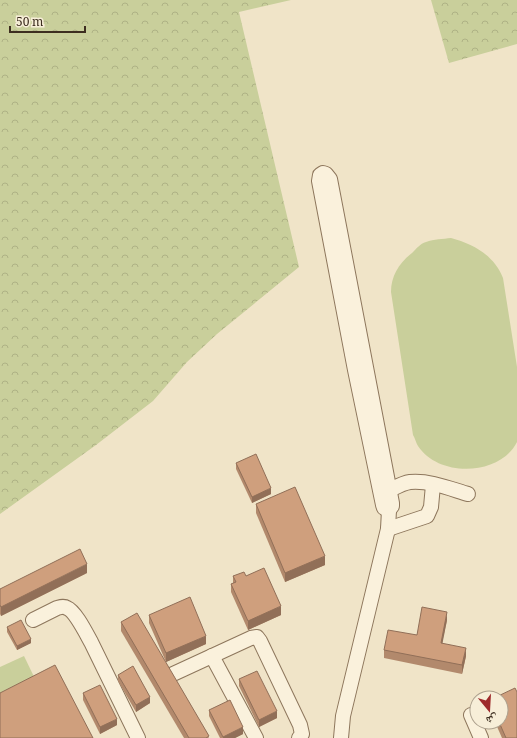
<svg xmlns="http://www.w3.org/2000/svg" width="517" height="738" viewBox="0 0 517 738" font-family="Georgia,'Noto Naskh Arabic',serif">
  <defs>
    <pattern id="forest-crowns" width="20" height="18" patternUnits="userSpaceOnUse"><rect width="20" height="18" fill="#c9cf9b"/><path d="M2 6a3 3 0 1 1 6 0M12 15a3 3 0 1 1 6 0" fill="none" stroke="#aeb285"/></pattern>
  </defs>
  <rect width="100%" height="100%" fill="#f0e4c8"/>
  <g fill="#c9cf9b">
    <path d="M451 238C473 244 494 255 503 278L517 367V442C500 476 439 478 418 446 416 443 415 438 413 435L391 292C391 276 399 263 412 253 417 248 420 244 426 242 434 239 443 239 451 238Z"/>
    <path d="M24 656 37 683 0 701V667Z"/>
  </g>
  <g fill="url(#forest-crowns)">
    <path d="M0 0H291L239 12 299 267 217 334 187 362 153 401 96 445 0 514Z"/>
    <path d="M431 0H517V44L449 63Z"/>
  </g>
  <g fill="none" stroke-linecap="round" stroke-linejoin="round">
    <g stroke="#8d765c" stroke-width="16">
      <g id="minor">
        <path d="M323 173 326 174 330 179 392 503V506L389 510 384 508 383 505 355 370 319 181 320 175Z"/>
        <path d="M390 490C396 487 403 483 410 482 429 480 451 489 468 494"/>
        <path d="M388 529 427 516 431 507 433 485"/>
        <path d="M33 620 57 608C61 607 64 606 67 608 75 611 86 633 91 642L138 738"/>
        <path d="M212 656 256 738"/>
        <path d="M173 674 251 638 257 637 260 641 300 725 302 734 299 738"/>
        <path d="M471 715 481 738"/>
        <path d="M341 738 343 716 388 529 389 510"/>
      </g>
    </g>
    <use href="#minor" stroke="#faf1dc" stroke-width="14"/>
  </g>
  <g fill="#b2896c">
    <path d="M236 463 271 494 252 503 236 469Z"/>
    <path d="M256 504 325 565 285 582 256 513Z"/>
    <path d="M87 573 1 616 0 614V589Z"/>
    <path d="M233 576H246L281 615 248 630 231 592V584L233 583Z"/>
    <path d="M149 615 206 644 166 662 149 623Z"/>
    <path d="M447 620 442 643 466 656 462 674 384 658V650L417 635Z"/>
    <path d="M121 622 209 738H184L121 631Z"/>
    <path d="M7 627 31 643 17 650 7 632Z"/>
    <path d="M118 675 150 703 136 712 118 681Z"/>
    <path d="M239 679 277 718 259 727 239 686Z"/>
    <path d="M83 693 117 725 100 734 83 700Z"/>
    <path d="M209 710 243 734 235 738H220L209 716Z"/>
    <path d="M495 722H501L517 738H502Z"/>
  </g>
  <g fill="#916f58">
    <path d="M271 488V494L252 503V497Z"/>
    <path d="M325 556V565L285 582V573Z"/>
    <path d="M87 564V573L1 616V607Z"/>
    <path d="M281 606V615L248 630V621Z"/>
    <path d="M447 612V620L441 651V643Z"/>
    <path d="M206 636V644L166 662V653Z"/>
    <path d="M31 639V643L17 650V646Z"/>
    <path d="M466 648V656L462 674V665Z"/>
    <path d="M150 697V703L136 712V705Z"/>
    <path d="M277 711V718L259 727V720Z"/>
    <path d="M117 719V725L100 734V727Z"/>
    <path d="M243 727V734L235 738H223V737Z"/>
  </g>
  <g fill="#cf9f7d" stroke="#916f58">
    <path d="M256 454 271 488 252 497 236 463Z"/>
    <path d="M295 487 325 556 285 573 256 504Z"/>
    <path d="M80 549 87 564 1 607 0 605V589Z"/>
    <path d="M264 568 281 606 248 621 231 584 236 582 233 576 244 572 246 576Z"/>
    <path d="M190 597 206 636 166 653 149 615Z"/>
    <path d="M422 607 447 612 441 643 466 648 462 665 384 650 388 630 417 635Z"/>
    <path d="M137 613 209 736 206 738H189L121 622Z"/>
    <path d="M21 620 31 639 17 646 7 627Z"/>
    <path d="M55 665 93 738H0V693Z"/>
    <path d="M133 666 150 697 136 705 118 675Z"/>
    <path d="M257 671 277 711 259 720 239 679Z"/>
    <path d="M100 685 117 719 100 727 83 693Z"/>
    <path d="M515 688 517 692V738H506L499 722H501V698H494Z"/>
    <path d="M230 700 243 727 223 737 209 710Z"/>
  </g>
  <g transform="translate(489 710) rotate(162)"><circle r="19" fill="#f7eed8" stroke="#ada18e"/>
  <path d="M0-3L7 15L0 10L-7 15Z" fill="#9e2a2b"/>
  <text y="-6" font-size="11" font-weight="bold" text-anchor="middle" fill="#3d2e20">ش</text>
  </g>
  <path d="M10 26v6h75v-6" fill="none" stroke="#3d2e20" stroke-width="2"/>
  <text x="16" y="26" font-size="12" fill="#3d2e20" stroke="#f7eed8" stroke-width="3" paint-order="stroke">50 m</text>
</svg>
